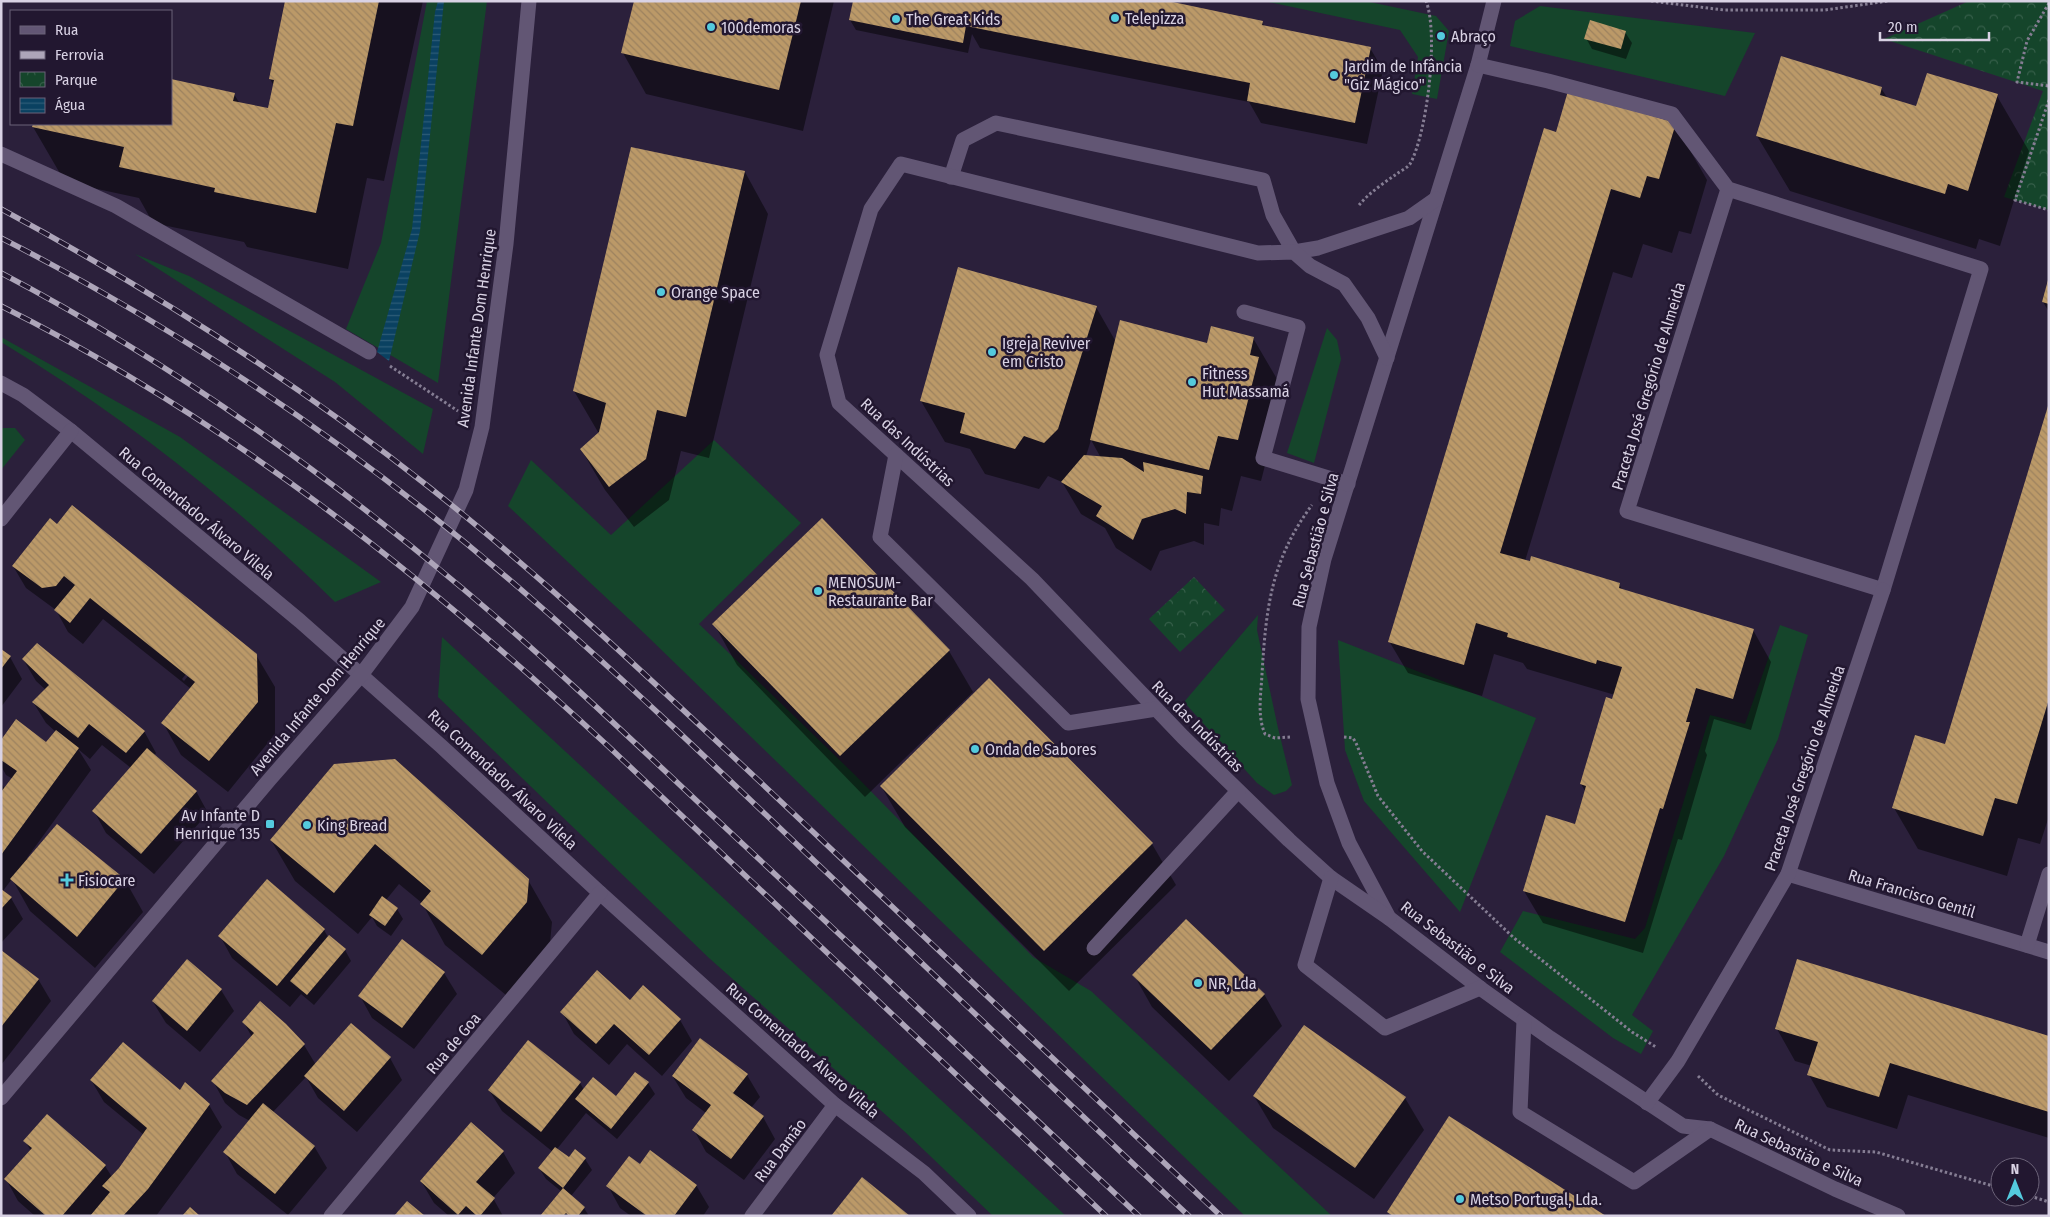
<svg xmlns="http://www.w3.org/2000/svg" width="2050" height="1217" viewBox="0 0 2050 1217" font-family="'Fira Sans Condensed',sans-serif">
  <defs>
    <pattern id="park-crowns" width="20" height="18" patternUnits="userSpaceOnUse" patternTransform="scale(1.25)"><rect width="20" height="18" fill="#15452b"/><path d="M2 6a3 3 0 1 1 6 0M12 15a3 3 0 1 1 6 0" fill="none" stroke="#365f4a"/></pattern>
    <pattern id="water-rules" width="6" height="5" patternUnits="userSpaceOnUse" patternTransform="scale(1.25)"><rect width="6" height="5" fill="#0a4161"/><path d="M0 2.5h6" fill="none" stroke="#2d5c78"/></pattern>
    <pattern id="building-back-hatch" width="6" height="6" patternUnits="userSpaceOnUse" patternTransform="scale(1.25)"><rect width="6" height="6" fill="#bb9968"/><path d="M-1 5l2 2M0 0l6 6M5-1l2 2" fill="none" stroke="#9c825f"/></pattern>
  </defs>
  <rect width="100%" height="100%" fill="#2b203b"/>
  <g fill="#15452b">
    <path d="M427 1H487L438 383 346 329 381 243Z"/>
    <path d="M1264 1H1365L1436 16 1449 31 1437 99 1412 94 1418 57 1400 30Z"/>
    <path d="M1540 6 1755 33 1725 96 1510 46 1515 21Z"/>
    <path d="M135 254 189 276 433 409 423 454 335 382Z"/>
    <path d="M1327 328 1337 340 1341 359 1314 463 1287 453Z"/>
    <path d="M1 337 180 437 381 582 335 602C234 503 122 415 1 342Z"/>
    <path d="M3 428H15L25 440 1 470V430Z"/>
    <path d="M714 440 801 523 699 624 855 775 1033 957 1091 991 1332 1216H1245L644 633 508 506 531 460 611 535Z"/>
    <path d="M1258 615 1257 630 1278 728 1292 785 1286 791 1274 795 1257 783 1184 702Z"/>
    <path d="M1780 625 1808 635 1778 739 1724 856 1632 1015 1653 1031 1641 1054 1613 1038 1500 952 1523 911 1635 939 1645 928 1710 715 1745 724Z"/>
    <path d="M442 637 1066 1216H993L904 1131 709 958 438 697Z"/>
    <path d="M1338 640 1536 718 1460 912 1364 801 1345 750Z"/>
  </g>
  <g fill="url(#park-crowns)">
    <path d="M1969 1H2049V210L2004 197 2043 91 1884 39Z"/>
    <path d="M1194 577 1225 610 1180 652 1149 619Z"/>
  </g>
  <path fill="url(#water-rules)" d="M438 1H444L420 231 389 361 377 352 412 229 435 12Z"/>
  <g fill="#0007" fill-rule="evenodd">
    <path d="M287 1H423L384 181 367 178 348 269 247 247 244 242 153 223 139 198 65 182 33 127 34 124H171L234 94 240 104 269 110 274 86 270 79Z"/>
    <path d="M635 1H834L803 131 646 94 623 53Z"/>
    <path d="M850 20 1262 22 1265 27 1370 48 1383 70 1367 144 1261 123 1249 102 980 48 972 34 968 53 856 30Z"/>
    <path d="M1625 32 1632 43 1626 59 1592 49 1586 38Z"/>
    <path d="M1881 88 1888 99 1917 108 1997 96 2029 151 2000 246 1979 239 1976 249 1790 191 1757 136Z"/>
    <path d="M1675 124 1707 180 1691 234 1679 231 1672 253 1643 244 1632 278 1613 272 1525 561 1619 584 1623 591 1753 630 1771 662 1751 730 1714 719 1705 751 1707 755 1682 840 1678 839 1643 953 1543 923 1524 891 1575 825 1585 791 1581 784 1615 695 1527 669 1523 663 1494 654 1482 696 1408 673 1389 641 1557 133Z"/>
    <path d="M745 172 768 214 709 458 681 451 669 500 634 527 605 490 581 449 600 433 598 432 574 391Z"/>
    <path d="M2049 282V312L2043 302Z"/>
    <path d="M1096 307 1116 342 1208 344 1253 338 1277 379 1282 399 1261 481 1241 476 1232 511 1221 508 1219 526 1204 523V545L1194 541 1160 551 1151 571 1116 548 1105 528 1081 514 1062 482 1048 476 1039 489 985 474 970 449 945 442 921 401ZM1091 440 1101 458 1086 456Z"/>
    <path d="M2049 409V816L2040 844 2018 838 2007 876 1918 849 1894 808 1946 746Z"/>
    <path d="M822 520 949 651 973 692 865 797 737 665 714 624Z"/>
    <path d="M57 526 256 655 275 687V734L228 792 181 755 163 723 191 689 103 619 83 644 68 632 56 610 26 588 13 566ZM219 634H222L184 681 182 679Z"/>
    <path d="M1 650 10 657 22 679 1 707Z"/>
    <path d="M23 659 144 731 156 753 154 756 196 791 208 813 154 874 106 833 94 811 131 768 102 745 90 759 78 749 91 770 27 858 29 859 57 826 125 880 143 912 95 968 30 911 12 879 2 892 11 898 23 919 1 943V783L5 789 13 779 6 775 1 766V742L46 744 56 732 46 723 33 702 46 690 36 681Z"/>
    <path d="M989 680 1152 844 1176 885 1069 991 905 827 881 786Z"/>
    <path d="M334 765 528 880 552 922 550 943 506 995 445 945 422 903 399 884 386 900 397 909 403 919 391 936 377 926 372 917 358 934 295 881 271 840Z"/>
    <path d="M267 881 324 930 328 937 345 950 351 961 314 1005 301 994 290 1007 232 958 220 936Z"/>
    <path d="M1 951 38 979 51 1001 1 1065Z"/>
    <path d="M444 973 457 994 414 1049 372 1018 360 996Z"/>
    <path d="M1134 975 1264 994 1282 1026 1229 1081 1152 1007Z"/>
    <path d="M221 990 234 1011 200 1052 166 1023 153 1002Z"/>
    <path d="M630 1001 680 1020 692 1041 662 1076 627 1044 609 1065 574 1034 562 1012Z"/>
    <path d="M244 1023 304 1045 316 1065 390 1058 402 1080 357 1132 318 1098 306 1077 272 1113 314 1146 327 1168 288 1215 237 1174 225 1152 250 1121 239 1115 225 1103 213 1081 252 1037Z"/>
    <path d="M1777 1029 2049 1037V1138L1908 1095 1897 1129 1827 1107 1809 1075 1812 1066 1795 1061Z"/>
    <path d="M636 1073 648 1083 655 1094 617 1139 586 1113 557 1149 569 1159 575 1151 585 1159 592 1170 571 1196 584 1208 589 1216H542L562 1192 546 1179 539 1168 553 1152 502 1111 489 1090 580 1083 584 1090 616 1098Z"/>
    <path d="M747 1075 760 1097 751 1108 763 1117 775 1139 744 1180 706 1152 694 1130 706 1113 686 1098 673 1077Z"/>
    <path d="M91 1080 180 1092 209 1105 222 1127 156 1216H35L18 1201 6 1179 31 1151 25 1141 47 1115 105 1166 112 1177 120 1169 144 1135 104 1102Z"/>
    <path d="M1254 1096 1405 1098 1424 1130 1374 1199 1273 1128Z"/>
    <path d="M503 1152 515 1173 493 1198 503 1216H449L434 1203 421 1181Z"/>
    <path d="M640 1166 696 1185 709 1207 703 1216H631L620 1208 608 1186Z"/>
  </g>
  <g fill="url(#building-back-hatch)">
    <path d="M285 1H379L353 126 336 123 316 213 214 192 215 188 119 167 124 147 32 127 33 124H171V79L235 93 233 101 268 108 274 80 269 79Z"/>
    <path d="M634 1H801L779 90 621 53Z"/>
    <path d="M853 1H1168L1263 21 1262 25 1371 47 1355 123 1247 101 1250 83 966 26 963 43 849 20Z"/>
    <path d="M1590 20 1626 31 1621 49 1584 39Z"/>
    <path d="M1781 56 1882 87 1880 95 1916 106 1927 73 1998 94 1968 191 1948 184 1945 194 1756 136Z"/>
    <path d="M1568 91 1676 123 1659 179 1647 176 1640 198 1611 189 1500 553 1530 561 1531 556 1620 583 1619 588 1754 629 1733 699 1696 688 1686 722H1690L1663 809 1660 808 1625 922 1523 891 1546 815 1575 824 1586 786 1580 784 1606 697 1612 699 1622 667 1597 660 1596 664 1507 637 1508 633 1476 623 1464 665 1388 642 1544 128 1556 132Z"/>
    <path d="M631 147 745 171 686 417 657 410 646 459 609 487 580 449 599 432 606 403 573 391Z"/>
    <path d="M958 267 1097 306 1058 429 1044 443 1024 436 1015 449 960 433 965 413 920 401Z"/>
    <path d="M2048 280H2049V304L2042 302Z"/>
    <path d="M1120 320 1207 343 1211 326 1254 337 1250 355 1259 357 1238 440 1218 436 1209 470 1090 440Z"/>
    <path d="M2048 406 2049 699 2017 804 1995 798 1983 836 1892 808 1915 735 1945 744Z"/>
    <path d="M1084 455 1122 458 1144 472 1143 462 1203 476 1201 494 1187 492 1186 514 1175 509 1142 519 1133 540 1096 516 1102 506 1061 482Z"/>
    <path d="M72 505 257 654 258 702 209 761 161 723 195 682 90 598 70 623 54 610 75 585 64 576 56 586 42 588 12 566 50 518 57 524Z"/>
    <path d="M822 518 950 650 840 756 712 624Z"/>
    <path d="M37 643 145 731 126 753 89 724 78 738 32 702 49 685 22 659Z"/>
    <path d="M1 649 11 656 1 669Z"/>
    <path d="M989 678 1153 843 1044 951 880 786Z"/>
    <path d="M16 719 46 742 56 730 79 748 1 855V792L17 771 1 760V740Z"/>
    <path d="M147 748 197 791 141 854 92 811Z"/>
    <path d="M395 759 529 879 527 902 482 955 420 904 431 891 375 844 334 893 270 840 334 764Z"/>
    <path d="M57 824 125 879 77 937 10 879Z"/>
    <path d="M267 879 325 929 277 986 218 936Z"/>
    <path d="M1 889 12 897 1 909Z"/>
    <path d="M382 896 398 908 385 926 369 915Z"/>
    <path d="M1186 919 1265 994 1211 1050 1132 975Z"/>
    <path d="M329 935 346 949 307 995 290 981Z"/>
    <path d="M402 939 445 972 402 1028 358 996Z"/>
    <path d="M1 950 39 979 1 1027Z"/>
    <path d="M187 959 222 989 187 1031 152 1001Z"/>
    <path d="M1797 959 2049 1036V1112L1890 1063 1879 1097 1807 1075 1818 1042 1775 1029Z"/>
    <path d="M597 970 630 1000 643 985 681 1019 649 1055 614 1024 596 1044 560 1012Z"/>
    <path d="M260 1001 286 1024 305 1044 247 1105 225 1093 211 1081 254 1033 242 1022Z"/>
    <path d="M351 1023 391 1057 344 1111 304 1076Z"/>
    <path d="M1304 1025 1406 1097 1355 1168 1253 1096Z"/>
    <path d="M700 1038 748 1074 733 1093 764 1116 731 1159 692 1130 711 1105 672 1076Z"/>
    <path d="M528 1040 581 1082 541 1132 488 1090Z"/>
    <path d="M123 1042 180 1090 185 1082 210 1104 148 1189 123 1216H90L110 1192 102 1186 119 1168 147 1128 90 1080Z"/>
    <path d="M635 1072 649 1082 611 1129 575 1099 593 1077 616 1096Z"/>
    <path d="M263 1103 315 1146 275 1194 223 1152Z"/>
    <path d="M47 1114 106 1165 62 1216H46L4 1179 32 1148 23 1141Z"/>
    <path d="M1449 1116 1606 1216H1393L1387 1212Z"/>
    <path d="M471 1122 504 1151 476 1182 495 1198 480 1216H477L466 1206 458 1215 420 1181Z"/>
    <path d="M555 1147 569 1157 575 1149 586 1158 563 1188 538 1168Z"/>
    <path d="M650 1150 697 1185 674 1216H647L606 1186 629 1156 640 1164Z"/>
    <path d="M862 1177 910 1216H831Z"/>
    <path d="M563 1188 585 1207 578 1216H569L566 1213 563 1216H540Z"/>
    <path d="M407 1201 425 1216H394Z"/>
    <path d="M190 1207 200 1216H182Z"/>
  </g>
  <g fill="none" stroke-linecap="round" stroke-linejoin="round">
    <g stroke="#857d93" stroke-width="3" stroke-dasharray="2.5 2.5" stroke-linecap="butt">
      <path d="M1651 1 1724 10H1825L1888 1"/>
      <path d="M2049 3 2027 41 2017 82 2049 86"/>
      <path d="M2049 100 2015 200 2049 210"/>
      <path d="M1359 205C1369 193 1385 182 1398 173 1402 170 1407 168 1410 164 1427 134 1439 34 1426 1"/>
      <path d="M390 366 458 411"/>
      <path d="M1290 737 1275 738 1265 734C1257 716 1261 694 1262 674 1266 608 1271 560 1312 505"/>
      <path d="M1344 737 1353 738 1356 743 1378 796 1422 851 1514 938 1632 1032 1656 1047"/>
      <path d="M1698 1076 1718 1095 1830 1150 1876 1152 2000 1188"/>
      <path d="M2030 1196 2049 1202"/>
    </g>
    <g stroke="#625674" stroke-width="15">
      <path d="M1494 1 1478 65 1324 559 1309 627 1308 699 1327 783 1349 843 1389 918 1480 988 1550 1038 1683 1126 1710 1129 1835 1189 1898 1216"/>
      <path d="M1478 65 1548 81 1672 114 1728 189 1627 511 1883 590 1981 269 1728 189"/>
      <path d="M1 154 116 206 369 352"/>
      <path d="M951 177 963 140 996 123 1263 180 1273 215 1294 252 1318 248 1409 218 1436 199"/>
      <path d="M1244 312 1298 327 1263 458 1348 484"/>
      <path d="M1387 358 1368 318 1344 284 1310 266 1294 252 1258 253 901 164 871 209 827 355 839 403 1032 579 1183 737 1289 840 1331 878 1389 918"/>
      <path d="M1 383 23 395 71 431 300 621 441 746 600 893 835 1105 924 1173 969 1216"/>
      <path d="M896 455 880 537 1068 723 1156 709"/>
      <path d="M1 519 71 431"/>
      <path d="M1788 874 2049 952"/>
      <path d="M1331 878 1305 965 1385 1028 1480 988"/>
      <path d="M2027 945 2049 874"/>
      <path d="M1094 948 1238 791"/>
      <path d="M1524 1020 1520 1112 1634 1182 1710 1129"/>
      <path d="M1 1098 270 779 361 675 412 607 466 490 482 427 506 244 529 1"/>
      <path d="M1647 1103 1678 1061 1788 874 1883 590"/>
      <path d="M331 1216 600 893"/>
      <path d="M752 1216 835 1105"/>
    </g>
    <g stroke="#ada5b9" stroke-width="5.5">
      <g id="rail">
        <path d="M1 209C151 290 295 381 429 487 544 578 649 678 756 778 912 924 1065 1071 1221 1216"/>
        <path d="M1 238C192 335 372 459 533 600 626 681 716 767 806 853 934 974 1060 1096 1189 1216"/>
        <path d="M1 273C167 360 319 468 462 588 549 661 632 740 715 818 857 950 997 1083 1139 1216"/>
        <path d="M1 306C227 419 424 576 608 746L1106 1216"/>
      </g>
    </g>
    <use href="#rail" stroke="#221730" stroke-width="4" stroke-dasharray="11" stroke-linecap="butt"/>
  </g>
  <g fill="#54cadd" stroke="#221730" stroke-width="2">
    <circle cx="1115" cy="18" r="5"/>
    <circle cx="896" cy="19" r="5"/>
    <circle cx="711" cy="27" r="5"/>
    <circle cx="1441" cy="36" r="5"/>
    <circle cx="1334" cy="75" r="5"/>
    <circle cx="661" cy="292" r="5"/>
    <circle cx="992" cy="352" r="5"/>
    <circle cx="1192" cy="382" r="5"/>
    <circle cx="818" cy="591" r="5"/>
    <circle cx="975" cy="749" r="5"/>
    <rect x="265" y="819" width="10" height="10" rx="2.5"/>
    <circle cx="307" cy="825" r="5"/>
    <path d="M64.5 872.5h5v5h5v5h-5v5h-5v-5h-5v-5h5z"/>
    <circle cx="1198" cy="983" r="5"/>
    <circle cx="1460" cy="1199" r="5"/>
  </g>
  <g text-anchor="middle" stroke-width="5" stroke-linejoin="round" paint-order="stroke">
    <g font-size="16" fill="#d9d2e4" stroke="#221730" text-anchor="start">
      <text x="1125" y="24">Telepizza</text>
      <text x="906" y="25">The Great Kids</text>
      <text x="721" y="33">100demoras</text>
      <text x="1451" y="42">Abraço</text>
      <text x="1344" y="72">Jardim de Infância<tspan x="1344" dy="18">"Giz Mágico"</tspan></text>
      <text x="671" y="298">Orange Space</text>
      <text x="1002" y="349">Igreja Reviver<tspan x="1002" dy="18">em Cristo</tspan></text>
      <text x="1202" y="379">Fitness<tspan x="1202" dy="18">Hut Massamá</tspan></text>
      <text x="828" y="588">MENOSUM-<tspan x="828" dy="18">Restaurante Bar</tspan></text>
      <text x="985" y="755">Onda de Sabores</text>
      <text x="260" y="821" text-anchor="end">Av Infante D<tspan x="260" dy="18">Henrique 135</tspan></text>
      <text x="317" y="831">King Bread</text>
      <text x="78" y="886">Fisiocare</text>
      <text x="1208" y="989">NR, Lda</text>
      <text x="1470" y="1205">Metso Portugal, Lda.</text>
    </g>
    <g font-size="16" fill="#d9d2e4" stroke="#221730">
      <text transform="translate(476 328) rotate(-82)" y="6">Avenida Infante Dom Henrique</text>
      <text transform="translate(1648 386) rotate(-73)" y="6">Praceta José Gregório de Almeida</text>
      <text transform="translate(908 442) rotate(43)" y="6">Rua das Indústrias</text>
      <text transform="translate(197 513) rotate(40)" y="6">Rua Comendador Álvaro Vilela</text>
      <text transform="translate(1315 540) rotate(-75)" y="6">Rua Sebastião e Silva</text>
      <text transform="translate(317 696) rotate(-50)" y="6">Avenida Infante Dom Henrique</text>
      <text transform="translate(1198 726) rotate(45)" y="6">Rua das Indústrias</text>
      <text transform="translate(1804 768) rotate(-71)" y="6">Praceta José Gregório de Almeida</text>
      <text transform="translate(503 779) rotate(43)" y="6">Rua Comendador Álvaro Vilela</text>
      <text transform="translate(1912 893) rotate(17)" y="6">Rua Francisco Gentil</text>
      <text transform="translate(1458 947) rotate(38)" y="6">Rua Sebastião e Silva</text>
      <text transform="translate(453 1043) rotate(-50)" y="6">Rua de Goa</text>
      <text transform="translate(803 1050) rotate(41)" y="6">Rua Comendador Álvaro Vilela</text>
      <text transform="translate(780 1150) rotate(-53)" y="6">Rua Damão</text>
      <text transform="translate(1799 1152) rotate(25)" y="6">Rua Sebastião e Silva</text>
    </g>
  </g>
  <rect width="2050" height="1217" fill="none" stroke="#d9d2e4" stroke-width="5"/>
  <rect x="10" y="10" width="162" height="115" fill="#221730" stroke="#6b6278"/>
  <rect x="20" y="26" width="25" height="8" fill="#625674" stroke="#6b6278"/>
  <text x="55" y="35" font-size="15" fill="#d9d2e4">Rua</text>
  <rect x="20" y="51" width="25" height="8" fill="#ada5b9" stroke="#6b6278"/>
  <text x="55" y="60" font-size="15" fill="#d9d2e4">Ferrovia</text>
  <rect x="20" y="72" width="25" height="15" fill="url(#park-crowns)" stroke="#6b6278"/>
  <text x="55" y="85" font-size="15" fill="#d9d2e4">Parque</text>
  <rect x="20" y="98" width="25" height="15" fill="url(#water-rules)" stroke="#6b6278"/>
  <text x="55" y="110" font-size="15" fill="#d9d2e4">Água</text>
  <g transform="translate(2015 1182)"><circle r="24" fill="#221730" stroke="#6b6278"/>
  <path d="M0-4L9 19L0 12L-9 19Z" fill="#54cadd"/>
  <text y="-8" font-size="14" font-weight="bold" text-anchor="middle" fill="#d9d2e4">N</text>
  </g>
  <path d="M1880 32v8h109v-8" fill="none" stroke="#d9d2e4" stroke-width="2.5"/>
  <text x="1888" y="32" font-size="15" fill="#d9d2e4" stroke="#221730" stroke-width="4" paint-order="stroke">20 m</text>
</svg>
